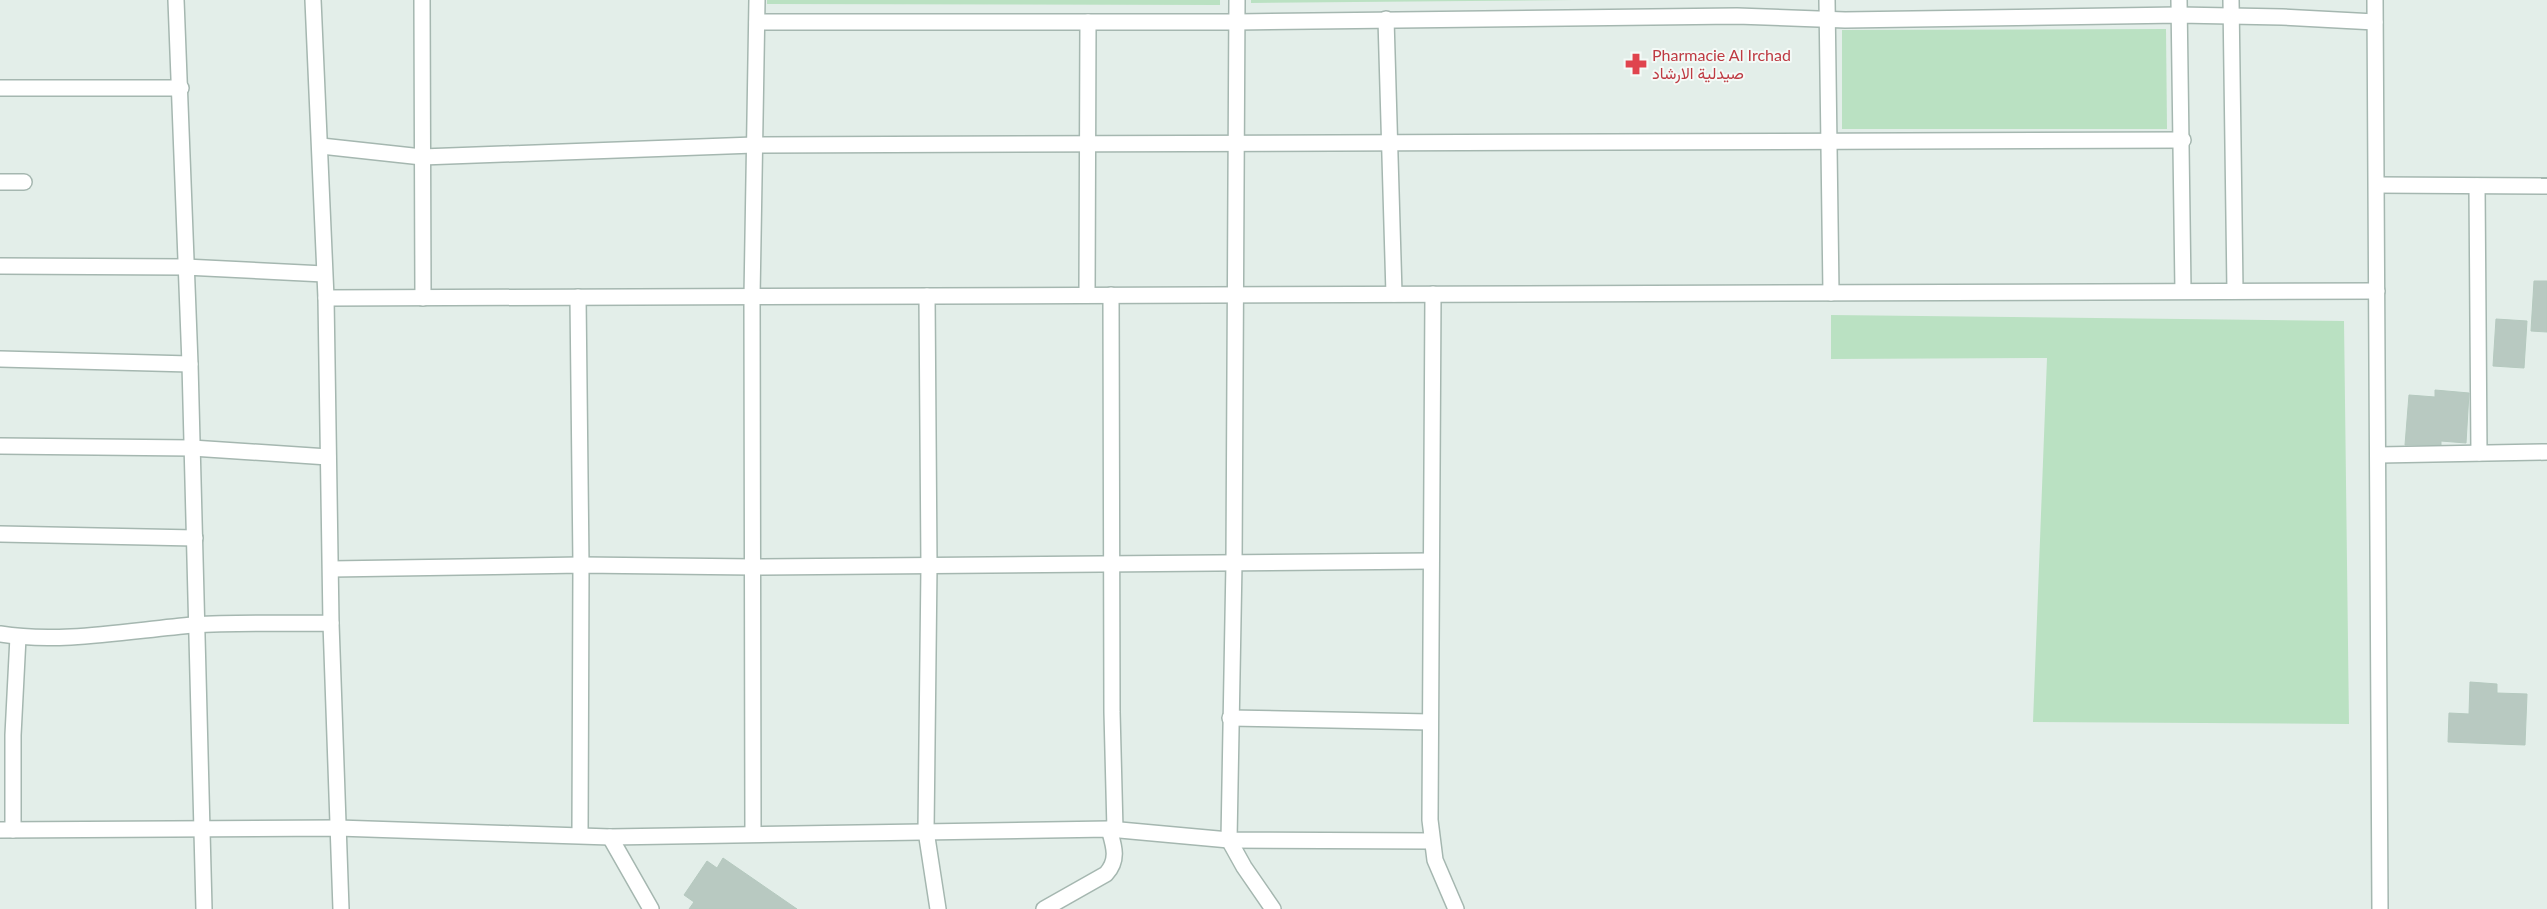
<svg xmlns="http://www.w3.org/2000/svg" width="2547" height="909" viewBox="0 0 2547 909" font-family="Lato,Vazirmatn,sans-serif">
  <rect width="100%" height="100%" fill="#e3eee9"/>
  <g fill="#bae1c2">
    <path d="M767 0H1220V5L767 4Z"/>
    <path d="M1251 0H1574L1251 3Z"/>
    <path d="M2166 29 2167 129H1842V30Z"/>
    <path d="M1831 315 2344 321 2349 724 2033 722 2047 358 1831 359Z"/>
  </g>
  <g fill="#b8c9c1" stroke="#b5c9bf">
    <path d="M2534 281H2547V332L2531 331Z"/>
    <path d="M2496 319 2527 321 2524 368 2493 366Z"/>
    <path d="M2435 390 2469 393 2466 443 2441 441V445H2405L2409 395 2435 397Z"/>
    <path d="M2470 682 2497 684V693L2527 694 2525 745 2448 742 2449 713 2469 714Z"/>
    <path d="M723 858 797 909H689L694 902 684 895 707 861 717 868Z"/>
  </g>
  <g fill="none" stroke-linecap="round" stroke-linejoin="round">
    <g stroke="#a5b7b0" stroke-width="18">
      <g id="street">
        <path d="M176 0 190 364 204 909"/>
        <path d="M313 0 326 298 331 623 341 909"/>
        <path d="M422 0 423 298"/>
        <path d="M1237 0 1234 563 1229 840 1244 867 1273 909"/>
        <path d="M1827 0 1831 293"/>
        <path d="M2179 0 2183 291"/>
        <path d="M2231 0 2235 291"/>
        <path d="M2375 0 2380 909"/>
        <path d="M1386 19 1394 294"/>
        <path d="M757 22H1237L1737 16 1845 20 2179 15 2282 17 2375 22"/>
        <path d="M0 88H181"/>
        <path d="M321 146 422 157 754 145 2183 140"/>
        <path d="M0 182H24"/>
        <path d="M2377 185 2547 186"/>
        <path d="M2477 186 2479 453"/>
        <path d="M0 266 185 267 324 274"/>
        <path d="M1433 294 1430 820 1435 860 1456 909"/>
        <path d="M1087 295 1088 22"/>
        <path d="M1111 295 1112 712 1115 830"/>
        <path d="M927 296 929 566 926 831 938 909"/>
        <path d="M578 297 581 565 580 835"/>
        <path d="M326 298 2377 291"/>
        <path d="M0 359 190 364"/>
        <path d="M0 446 192 448 328 457"/>
        <path d="M2379 455 2547 452"/>
        <path d="M0 534 195 538"/>
        <path d="M331 569 581 565 753 567 1431 561"/>
        <path d="M0 634C61 644 132 630 194 625 239 622 286 624 331 623"/>
        <path d="M1230 718 1430 722"/>
        <path d="M0 830 338 828 610 837 1109 829 1229 840 1432 841"/>
        <path d="M13 830V735L18 637"/>
        <path d="M753 834 752 297 757 0"/>
        <path d="M610 837 651 909"/>
        <path d="M1044 909 1106 874C1119 860 1114 846 1109 829"/>
      </g>
    </g>
    <use href="#street" stroke="#fff" stroke-width="15"/>
  </g>
  <defs>
    <g id="pharmacy-bare" transform="scale(1.725)"><path d="M-2-6h4v4h4v4h-4v4h-4v-4h-4v-4h4Z" fill="#e0444e" stroke="#f4faf7" stroke-width="2.5" paint-order="stroke"/></g>
  </defs>
  <g fill-rule="evenodd">
    <use href="#pharmacy-bare" x="1636" y="64"/>
  </g>
  <g text-anchor="middle" stroke-width="4" stroke-linejoin="round" paint-order="stroke">
    <g font-size="16" fill="#be3a42" stroke="#f4faf7" text-anchor="start">
      <text x="1652" y="61">Pharmacie Al Irchad<tspan x="1652" dy="18">صيدلية الارشاد</tspan></text>
    </g>
  </g>
</svg>
